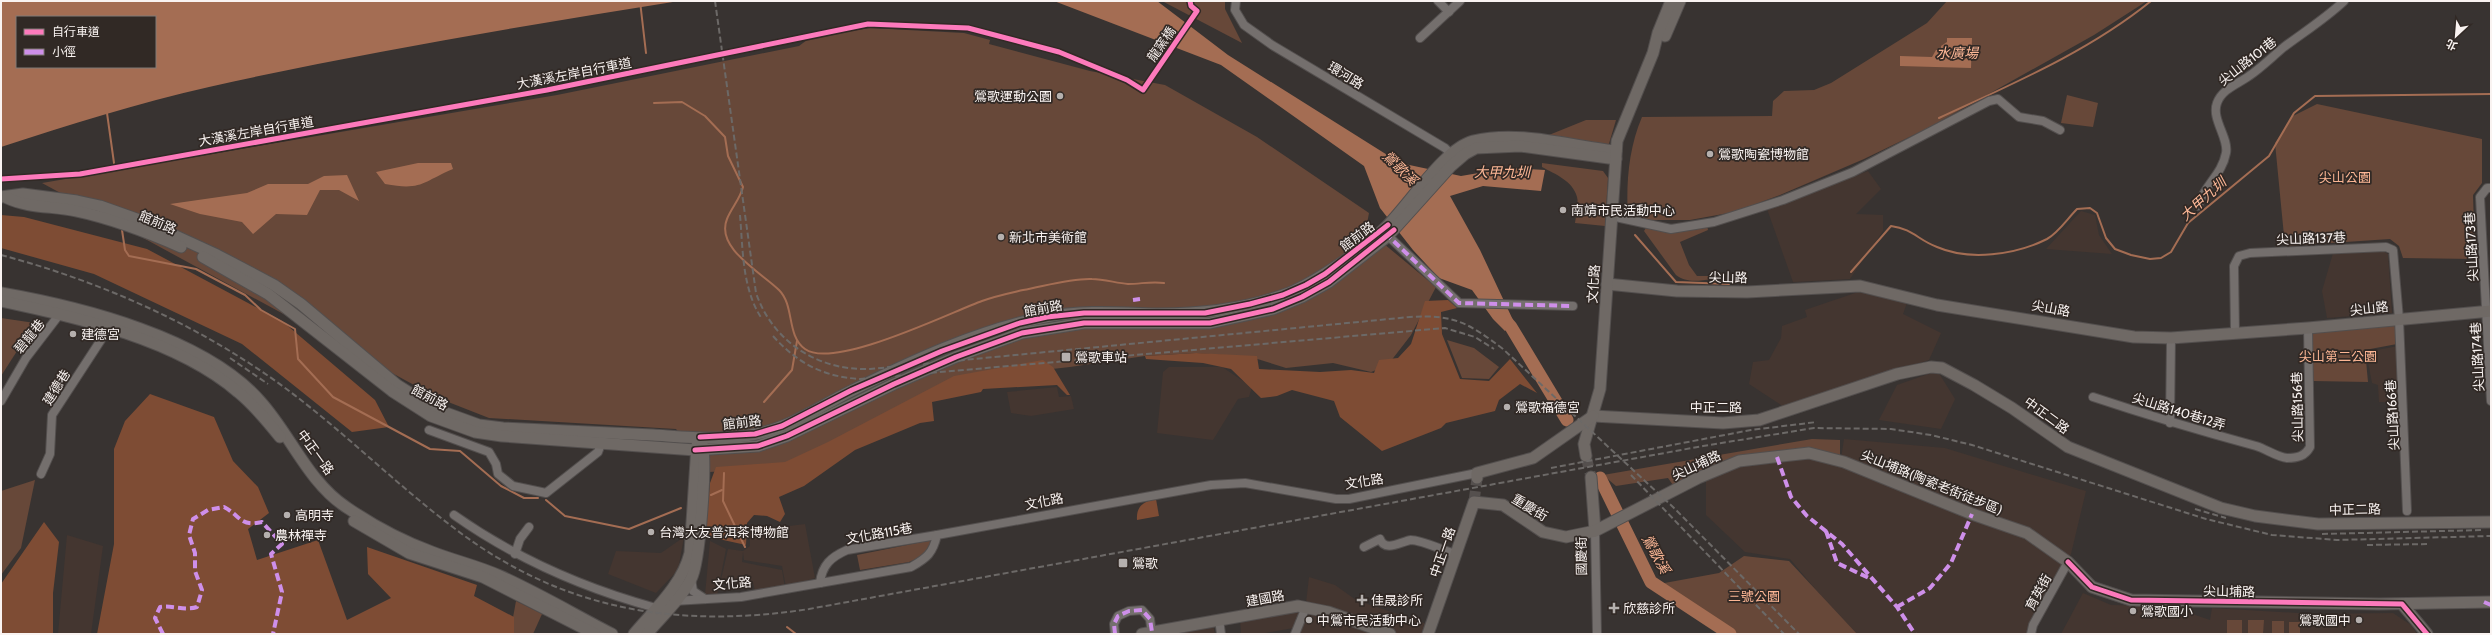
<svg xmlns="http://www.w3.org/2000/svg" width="2492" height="635" viewBox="0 0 2492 635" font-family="Cabin,'Noto Sans TC',sans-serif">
  <rect width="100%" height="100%" fill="#383331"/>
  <g fill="#443630">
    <path d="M1868 171 1881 189 1856 214 1883 215V231L1850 279 1793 282 1767 209Z"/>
    <path d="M2081 211 2095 215 2099 235 2112 254 2046 249Z"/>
    <path d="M2381 250 2388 254 2392 313 2327 318 2322 291 2333 253Z"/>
    <path d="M1858 292 1907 303 1903 314 1941 333 1929 360 1784 407 1749 384 1753 362 1769 360 1781 338 1782 326 1807 317 1805 310Z"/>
    <path d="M2398 346V402H2379L2378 385 2372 383 2366 352Z"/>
    <path d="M1169 367H1222L1252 387 1249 397 1238 399 1213 440 1157 433 1163 372Z"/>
    <path d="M1934 372 1940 375 1955 399 1941 429 1879 420 1897 385Z"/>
    <path d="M1057 387 1059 397 1071 396 1074 409 1031 416 1011 413 1007 392Z"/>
    <path d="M1844 439 1945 448 2086 491 2071 554 2030 623 2028 634H1853L1790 559 1745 552 1706 515V480L1743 463 1808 457 1840 465Z"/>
    <path d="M805 524 815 578 786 587 782 566 744 560 743 552 742 562 782 570 785 588 755 591 753 582 720 584 728 549 743 551 750 546V531Z"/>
    <path d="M67 535 103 546 91 634H58Z"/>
    <path d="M684 537 678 570 656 593 608 574 616 551 661 553Z"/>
    <path d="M710 541 726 549 717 596 705 595Z"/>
    <path d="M1309 577 1335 585 1356 600 1427 624 1423 634H1297L1299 627 1260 634H1241L1240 618 1306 603Z"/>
    <path d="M2083 593 2111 605 2191 607 2195 615 2210 620 2212 608 2315 614 2393 613 2411 625 2417 634H2061Z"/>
    <path d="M1213 624 1215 634H1168Z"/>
  </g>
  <g fill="#674839">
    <path d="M1162 1H1225V9L1242 43Z"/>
    <path d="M1947 1H2147L2094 35 1928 128 1864 159 1780 195 1734 212 1690 220H1628C1626 185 1628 150 1642 117L1772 116 1773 101 1784 91 1814 90 1831 83 1927 23Z"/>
    <path d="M870 28 964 33 990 40 989 44 1090 71 1165 85 1257 137 1369 213 1366 229 1436 287 1411 335 1387 366 1371 372 1333 363 1286 368 1251 357 1196 353 1145 356 1070 367 946 381 781 468 709 472 676 429 489 418 438 398 42 183 557 95 799 46 811 37Z"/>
    <path d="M2067 95 2098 103 2093 127 2061 123Z"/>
    <path d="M2317 104 2482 139V183L2473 195 2475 259 2403 258 2399 246 2390 239 2285 246 2275 143 2293 116Z"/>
    <path d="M1586 120H1616L1608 147 1544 137Z"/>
    <path d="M1542 163 1603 171 1608 178 1605 226 1575 223C1576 216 1579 204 1577 197 1573 181 1555 174 1542 167Z"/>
    <path d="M1707 225 1708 230 1680 242 1689 265 1697 276H1710L1711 279C1699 281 1686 283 1676 275L1644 231 1647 226Z"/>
    <path d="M1 318 35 323 1 376Z"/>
    <path d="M2396 323 2397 344 2365 350 2368 382 2312 381 2310 331Z"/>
    <path d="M1447 340 1474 348 1499 367 1489 379 1462 378Z"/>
    <path d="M1812 439 1840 440V456L1766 455 1673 485 1668 478 1616 486 1603 475Z"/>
    <path d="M35 480 21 548 1 575V491Z"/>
    <path d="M932 540 923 556 909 562 860 570 857 555Z"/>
    <path d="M1744 556 1789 561 1857 634H1736L1659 584 1719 573Z"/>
    <path d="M516 601 542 614 533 634H510Z"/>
    <rect x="2227" y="620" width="15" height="14"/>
    <path d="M2248 620H2264L2263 634H2248Z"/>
    <rect x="2272" y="621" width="12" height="13"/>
    <rect x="2289" y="622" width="11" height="12"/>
  </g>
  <g fill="#7e4c34">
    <path d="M1 215 24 217 147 249 282 321 375 400 389 427 352 432 242 344 94 274 1 248Z"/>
    <path d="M1448 300 1457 308 1441 312 1442 334 1460 379 1489 381 1510 359 1537 393 1520 384 1499 400 1495 411 1446 423 1441 428 1382 451 1340 417 1334 401 1292 390 1277 396 1261 398 1231 369 1203 363 1146 359 1145 356 1196 353 1257 356 1259 369 1320 372 1351 370 1374 373 1379 360 1398 358 1411 344 1425 301Z"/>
    <path d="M1043 360 1053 367 1070 395H1067L1057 385 983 389 981 392 932 402 934 421 920 423 855 450 804 486 779 497 785 514 780 522 767 516 754 515 747 523 746 545 705 536 710 483 716 467 785 462 828 442 954 376Z"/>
    <path d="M150 394 214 417 233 461 258 487 269 513 248 529 257 560 318 540 347 620 391 598 368 574 367 547 477 585 474 596 514 617V634H97L114 544V449L125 421Z"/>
    <path d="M1156 499 1159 516 1137 520C1136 507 1143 501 1156 499Z"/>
    <path d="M44 522 59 542 53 593V634H1V584Z"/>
  </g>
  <g fill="#a46d53" fill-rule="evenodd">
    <path d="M1 1H679C522 26 364 52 209 87 138 103 69 125 1 147ZM17 17H155V67H17Z"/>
    <path d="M1054 1H1157L1228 55 1400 163 1461 176 1508 168 1545 170 1541 191 1483 186 1450 196 1480 250 1513 320 1505 331 1493 319 1472 290 1439 278 1413 250 1380 208 1364 166 1221 65Z"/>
    <path d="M1947 38H1972L1971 68 1900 66V56L1932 57 1936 50H1941V46L1947 42Z"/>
    <path d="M418 163H451L453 169C422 182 422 191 385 184L376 172Z"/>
    <path d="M347 175 359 201 339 190H320L307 215 276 214 253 234 242 222 200 214 170 204 247 193 268 184H308L324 176Z"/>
  </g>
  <path fill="#383331" d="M1187 21 1191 25 1174 49 1169 47Z"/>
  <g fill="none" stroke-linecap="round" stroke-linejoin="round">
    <g stroke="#a46d53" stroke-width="2">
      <path d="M640 1 646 53"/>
      <path d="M654 103 682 102 705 116 725 137 728 156 743 187C740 199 732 207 727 219 715 248 762 273 779 290 795 306 786 335 805 349 834 370 949 313 982 301 995 296 1010 293 1023 290 1045 286 1071 278 1092 279 1104 279 1116 283 1128 284 1141 284 1151 281 1164 283"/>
      <path d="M107 113 114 163"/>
      <path d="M1939 118C2012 84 2088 52 2151 1"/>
      <path d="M122 230 125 250 129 256 196 269 245 295 261 310 295 329 298 359 333 397 430 449 460 451 501 486 524 498H538"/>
      <path d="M1635 235 1676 282 1729 284"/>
      <path d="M1851 272 1891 226C1913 229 1918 240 1937 247 1969 261 2015 255 2047 239 2058 233 2068 218 2077 209L2090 208 2097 213 2106 238 2115 249 2131 255 2150 259 2161 258 2171 252 2188 223 2269 156 2294 113 2315 96 2491 94"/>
      <path d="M764 402 792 370 797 341"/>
      <path d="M724 473 723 501 745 547"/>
      <path d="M711 495 722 490"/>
      <path d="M546 500 565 516 629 529 681 508"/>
      <path d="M787 627 796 634"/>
    </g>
    <g stroke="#a46d53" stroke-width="13">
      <path d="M1498 312 1511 327 1567 420"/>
      <path d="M1600 478 1651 582 1730 634"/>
    </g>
    <g stroke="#55504e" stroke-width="11" stroke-dasharray="11 5.5" stroke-linecap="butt">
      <path d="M1586 456 1591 477"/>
      <path d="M1474 502 1477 478"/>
    </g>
    <g stroke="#534f4e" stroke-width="10">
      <g id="street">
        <path d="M1236 1 1235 10 1244 25 1272 45 1445 148 1454 157"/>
        <path d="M1438 1 1449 12"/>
        <path d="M1420 38 1460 1"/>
        <path d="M2491 188H2487L2480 197 2491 401"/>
        <path d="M2198 206C2204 185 2222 175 2226 153 2229 138 2211 119 2217 103 2222 89 2238 84 2249 76 2261 68 2272 57 2284 47 2304 32 2326 18 2344 1"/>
        <path d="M1611 216 1671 229 1714 222 1783 200 1853 172 1989 101 1998 99 2019 117 2043 121 2060 130"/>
        <path d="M1385 233 1459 303 1573 306"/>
        <path d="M2235 333 2234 266 2239 256 2250 253 2386 247 2393 250 2399 319 2407 511"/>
        <path d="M2093 397C2147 415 2201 431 2256 446 2266 449 2277 457 2287 458 2298 458 2305 456 2310 447L2308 328"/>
        <path d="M1 401 26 358 62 311"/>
        <path d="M2170 423 2171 338"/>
        <path d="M429 430 489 452 496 464 498 474 513 486 546 493 598 452 601 444"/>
        <path d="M41 474 50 454 52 415 112 323"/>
        <path d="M454 515C515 558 583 588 656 608"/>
        <path d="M1595 531 1597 634"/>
        <path d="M1364 547 1380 539C1385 553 1402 541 1411 540 1421 540 1445 551 1456 554"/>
        <path d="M515 554 520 539 529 527"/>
        <path d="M691 579 693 591 705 599"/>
        <path d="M820 583C822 565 831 557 847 550L937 535"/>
        <path d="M674 601 741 597 911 567C927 558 933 553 937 535L1211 485 1245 483 1336 499H1349L1477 473"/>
        <path d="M1219 619 1221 634"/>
        <path d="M1115 634 1114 624 1118 616 1129 611 1142 610 1150 619 1152 634"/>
        <path d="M1295 634 1306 607"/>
        <path d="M2031 634 2033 625 2068 562"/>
      </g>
    </g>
    <g stroke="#534f4e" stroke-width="13">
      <g id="secondary">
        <path d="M1665 36 1680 1"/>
        <path d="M1 197 23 194 77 201 100 206 145 222 217 255 274 285 301 304 397 385 435 409 479 425 503 428C553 430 603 433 653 435 686 437 723 441 756 434 789 428 819 407 849 392 910 362 978 330 1045 317 1083 310 1121 313 1159 314 1203 314 1249 308 1289 293 1316 282 1364 249 1384 229 1408 207 1443 149 1473 141 1520 130 1569 146 1616 151"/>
        <path d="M7 198C28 208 53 206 76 211 114 219 147 232 181 247"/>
        <path d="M203 257 268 294 392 391 431 416 475 432 502 436 695 450 758 446 787 436 894 384 956 357 1022 333 1084 323H1210L1273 309 1302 297 1329 282 1388 236 1451 166 1465 154 1476 148 1520 146 1616 159"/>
        <path d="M1607 284 1677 291 1747 292 1860 286 1937 305 2134 337 2171 338 2308 328 2491 311"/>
        <path d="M1 293C81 307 205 338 260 401 290 434 308 482 346 507 372 525 402 541 432 552 455 561 478 566 500 576 538 593 575 615 612 634"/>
        <path d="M1 301C79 318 176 339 238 392 253 404 268 422 280 437"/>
        <path d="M1593 416 1723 423 1759 420 1897 374 1931 367 1942 368 1974 385 2012 408 2068 447 2221 508 2255 516 2318 524 2491 522"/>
        <path d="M1586 456 1584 444 1600 389 1617 141 1653 53 1658 33 1671 1"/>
        <path d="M1591 477 1595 531"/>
        <path d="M1477 478V473L1533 458 1593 416"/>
        <path d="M354 521 409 553 483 577 595 634"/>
        <path d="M2402 604 2427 634"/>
        <path d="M634 634C655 609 682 585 690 553L697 445"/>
        <path d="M647 634C661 617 681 599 691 579 700 563 707 462 702 443"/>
        <path d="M1142 634 1298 606 1328 612 1390 634"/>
        <path d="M1428 634 1474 502 1503 505 1543 532 1566 537 1595 531 1698 478 1739 461 1809 453 1844 462 1972 514 2027 533 2068 562 2092 587 2131 600 2379 604 2491 602"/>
      </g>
    </g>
    <use href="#street" stroke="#746f6d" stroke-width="8"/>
    <use href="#secondary" stroke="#6f6965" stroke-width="11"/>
    <g stroke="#6c6967" stroke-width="2" stroke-dasharray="6 3" stroke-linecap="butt">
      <path d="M715 1 756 293C773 342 818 371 870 369L1410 317C1453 314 1469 323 1503 349L1674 508 1799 634"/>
      <path d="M740 215C743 250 742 289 762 319"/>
      <path d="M1 255C88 278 176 315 252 365 325 412 385 476 454 528 562 611 678 629 809 609L1703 446 1814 428 1891 429 1931 435 1972 445 2206 519 2272 535 2337 540 2491 536"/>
      <path d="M773 336C797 363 824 377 860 379L1445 328 1475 337 1494 349"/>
      <path d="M230 358 268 384"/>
      <path d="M1551 468 1751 430 1817 422"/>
      <path d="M1631 475 1784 634"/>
      <path d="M2195 509 2226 518"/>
      <path d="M2322 534 2482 530"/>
      <path d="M2367 545 2429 544"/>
    </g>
    <g stroke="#ce8fe9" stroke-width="4" stroke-dasharray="8 4" stroke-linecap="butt">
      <path d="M1385 233 1459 303 1573 306"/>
      <path d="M1133 300 1140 299"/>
      <path d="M1777 457 1791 497 1807 516 1842 544 1897 607 1915 634"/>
      <path d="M1826 531 1837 563 1871 579"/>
      <path d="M2484 602 2491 605"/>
      <path d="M1897 607 1930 588 1951 563 1972 514"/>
      <path d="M163 634 155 618 160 607C172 605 185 611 197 607L202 590 195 571V553L189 535 193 519 208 510 224 507C241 516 240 527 262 522L282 544 271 554 282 592 273 634"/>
      <path d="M1115 634 1114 624 1118 616 1129 611 1142 610 1150 619 1152 632"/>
    </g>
    <g stroke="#312925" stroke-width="8">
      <g id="cycleway">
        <path d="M1 179 80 174 324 130 547 90 868 24 968 28 1059 52 1127 80 1143 90 1197 11 1191 6 1190 1"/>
        <path d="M700 437 755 434 782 426 852 390 942 351 1020 323 1047 317 1084 313H1205L1250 304 1283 295 1306 285 1325 274 1388 225"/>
        <path d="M695 450 758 446 787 436 894 384 956 357 1022 333 1084 323H1210L1273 309 1302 297 1329 282 1394 230"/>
        <path d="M2068 562 2092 587 2131 600 2402 604 2427 634"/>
      </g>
    </g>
    <use href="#cycleway" stroke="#fd7abc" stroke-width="5"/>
  </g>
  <g fill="#b5b0ae" stroke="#312925" stroke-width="1.5">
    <circle cx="1060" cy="96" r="4"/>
    <circle cx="1710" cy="154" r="4"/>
    <circle cx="1563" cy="210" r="4"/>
    <circle cx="1001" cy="237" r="4"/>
    <circle cx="73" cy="334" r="4"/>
    <rect x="1061" y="352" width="10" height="10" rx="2"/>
    <circle cx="1507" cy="407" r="4"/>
    <circle cx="287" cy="515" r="4"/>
    <circle cx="651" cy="532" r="4"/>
    <circle cx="267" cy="535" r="4"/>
    <rect x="1118" y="558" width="10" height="10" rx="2"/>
    <path d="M1360 594h4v4h4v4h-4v4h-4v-4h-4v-4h4z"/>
    <path d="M1612 602h4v4h4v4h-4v4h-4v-4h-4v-4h4z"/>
    <circle cx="2133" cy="611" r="4"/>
    <circle cx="1309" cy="620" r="4"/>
    <circle cx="2359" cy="620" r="4"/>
  </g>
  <g text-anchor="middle" stroke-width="3.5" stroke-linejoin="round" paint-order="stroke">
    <g font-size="13" fill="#f9f3f1" stroke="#312925">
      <text transform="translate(1161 44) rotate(-55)" y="5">龍窯橋</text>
      <text transform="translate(2247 61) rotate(-38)" y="5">尖山路101巷</text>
      <text transform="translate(574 73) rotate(-11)" y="5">大漢溪左岸自行車道</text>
      <text transform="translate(1346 75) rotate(31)" y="5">環河路</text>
      <text transform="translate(256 131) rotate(-10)" y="5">大漢溪左岸自行車道</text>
      <text transform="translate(158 222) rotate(23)" y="5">館前路</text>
      <text transform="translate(1357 236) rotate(-37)" y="5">館前路</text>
      <text transform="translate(2311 238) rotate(-2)" y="5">尖山路137巷</text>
      <text transform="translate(2471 247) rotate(-93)" y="5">尖山路173巷</text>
      <text transform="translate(1728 277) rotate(1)" y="5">尖山路</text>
      <text transform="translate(1593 284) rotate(-86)" y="5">文化路</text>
      <text transform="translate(1043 308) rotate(-10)" y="5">館前路</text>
      <text transform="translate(2051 308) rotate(10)" y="5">尖山路</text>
      <text transform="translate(2369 308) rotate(-6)" y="5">尖山路</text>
      <text transform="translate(29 336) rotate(-51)" y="5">碧龍巷</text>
      <text transform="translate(2477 357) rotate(-93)" y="5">尖山路174巷</text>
      <text transform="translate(56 387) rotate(-58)" y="5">建德巷</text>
      <text transform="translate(430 397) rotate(28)" y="5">館前路</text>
      <text x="1716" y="412">中正二路</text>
      <text transform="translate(2297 407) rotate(-91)" y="5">尖山路156巷</text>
      <text transform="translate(2179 411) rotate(17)" y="5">尖山路140巷12弄</text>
      <text transform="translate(2047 415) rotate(36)" y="5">中正二路</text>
      <text transform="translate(2392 415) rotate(-93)" y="5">尖山路166巷</text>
      <text transform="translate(742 422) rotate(-7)" y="5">館前路</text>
      <text transform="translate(316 452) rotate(54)" y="5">中正一路</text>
      <text transform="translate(1696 465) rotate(-25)" y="5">尖山埔路</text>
      <text transform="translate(1364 481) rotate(-9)" y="5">文化路</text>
      <text transform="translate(1932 482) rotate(22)" y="5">尖山埔路(陶瓷老街徒步區)</text>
      <text transform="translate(1044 501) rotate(-11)" y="5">文化路</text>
      <text transform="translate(1530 507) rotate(31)" y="5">重慶街</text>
      <text transform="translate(2355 509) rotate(-1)" y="5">中正二路</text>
      <text transform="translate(879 533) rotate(-10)" y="5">文化路115巷</text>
      <text transform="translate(1442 552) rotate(-71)" y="5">中正一路</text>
      <text transform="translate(1581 556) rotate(-91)" y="5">國慶街</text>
      <text transform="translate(732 583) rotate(-5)" y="5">文化路</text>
      <text transform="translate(2229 591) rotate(1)" y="5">尖山埔路</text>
      <text transform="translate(2038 592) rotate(-61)" y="5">育英街</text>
      <text transform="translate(1265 598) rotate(-10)" y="5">建國路</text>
    </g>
    <g font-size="13" fill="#f9f3f1" stroke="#312925" text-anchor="start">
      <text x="1052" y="101" text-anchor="end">鶯歌運動公園</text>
      <text x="1718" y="159">鶯歌陶瓷博物館</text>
      <text x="1571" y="215">南靖市民活動中心</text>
      <text x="1009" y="242">新北市美術館</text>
      <text x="81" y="339">建德宮</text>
      <text x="1075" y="362">鶯歌車站</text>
      <text x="1515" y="412">鶯歌福德宮</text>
      <text x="295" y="520">高明寺</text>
      <text x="659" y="537">台灣大友普洱茶博物館</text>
      <text x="275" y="540">農林禪寺</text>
      <text x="1132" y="568">鶯歌</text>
      <text x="1371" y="605">佳晟診所</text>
      <text x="1623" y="613">欣慈診所</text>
      <text x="2141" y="616">鶯歌國小</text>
      <text x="1317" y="625">中鶯市民活動中心</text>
      <text x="2351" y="625" text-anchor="end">鶯歌國中</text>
    </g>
    <g font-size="13" fill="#fcb694" stroke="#312925">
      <text x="2345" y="182">尖山公園</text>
      <text x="2338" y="361">尖山第二公園</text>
      <text x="1754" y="601">三號公園</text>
    </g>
    <g font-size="14" font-style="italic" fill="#feb897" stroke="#312925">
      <text x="1957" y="58">水廣場</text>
      <text transform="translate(1400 168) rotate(44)" y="5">鶯歌溪</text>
      <text x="1502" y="177">大甲九圳</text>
      <text transform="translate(2203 199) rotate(-42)" y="5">大甲九圳</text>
      <text transform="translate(1656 554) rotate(61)" y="5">鶯歌溪</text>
    </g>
  </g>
  <rect width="2492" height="635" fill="none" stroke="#f9f3f1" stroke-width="4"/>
  <rect x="16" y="16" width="140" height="52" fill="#312925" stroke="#817a77"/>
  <rect x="24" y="29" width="20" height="6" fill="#fd7abc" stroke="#817a77"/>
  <text x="52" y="36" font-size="12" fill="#f9f3f1">自行車道</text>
  <rect x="24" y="49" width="20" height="6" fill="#ce8fe9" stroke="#817a77"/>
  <text x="52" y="56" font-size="12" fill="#f9f3f1">小徑</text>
  <g transform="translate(2456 36) rotate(206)" stroke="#312925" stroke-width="3" paint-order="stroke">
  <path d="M0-3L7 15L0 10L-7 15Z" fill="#f9f3f1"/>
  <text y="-6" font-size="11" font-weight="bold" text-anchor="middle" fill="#f9f3f1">北</text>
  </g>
</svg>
